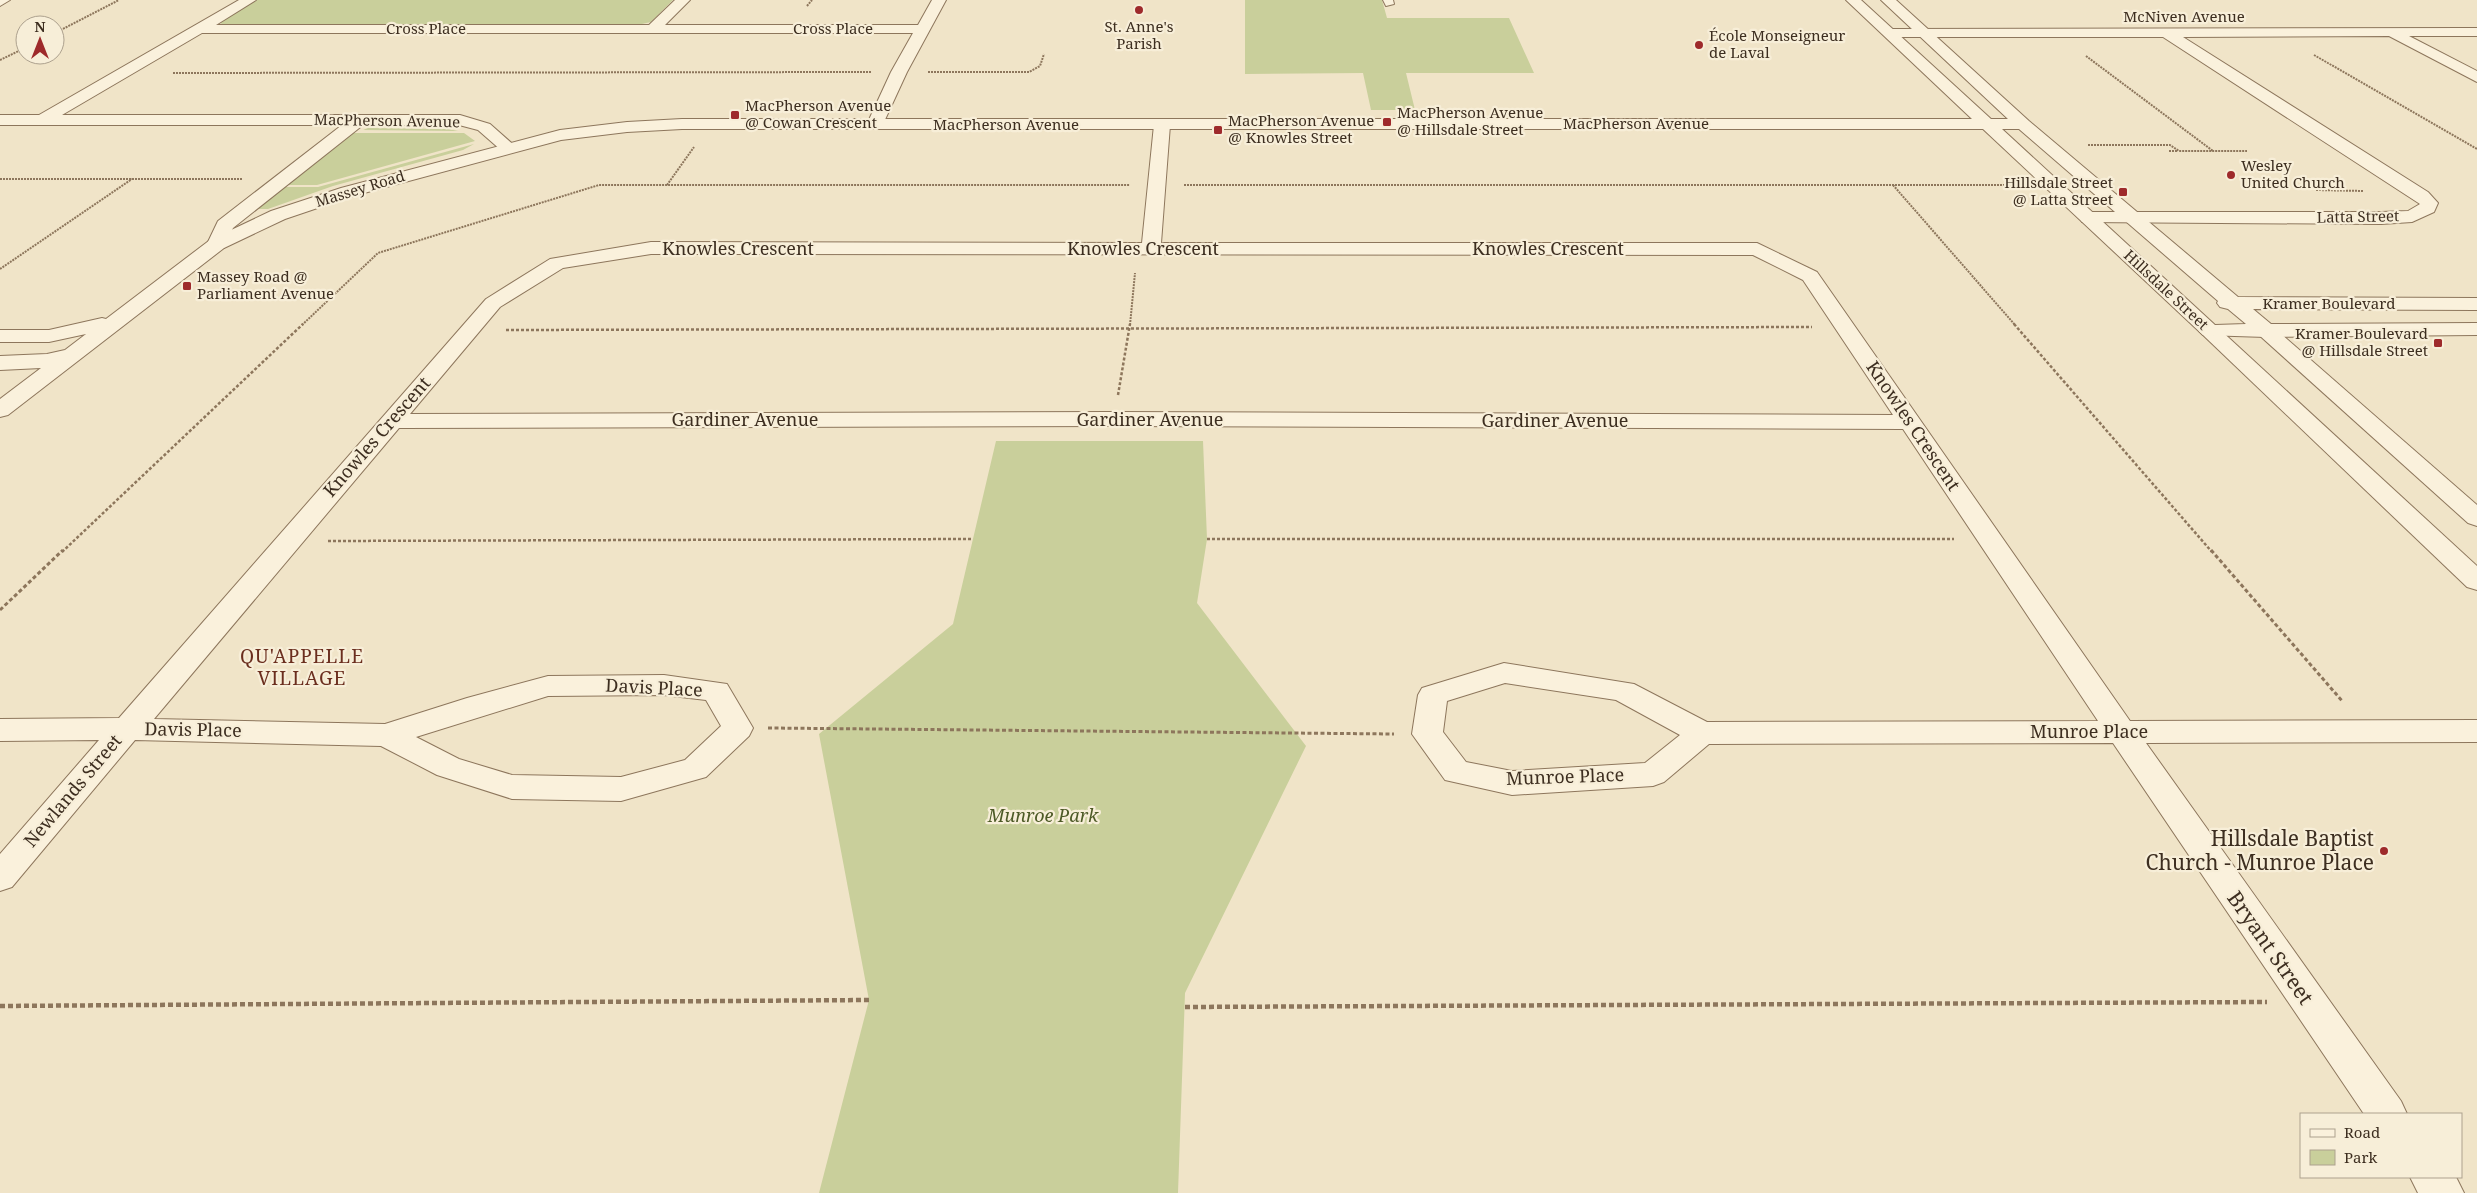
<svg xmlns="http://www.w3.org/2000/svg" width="2477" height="1193" viewBox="0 0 2477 1193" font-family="'Noto Serif',serif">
  <rect width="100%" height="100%" fill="#f0e4c8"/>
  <g fill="#c9cf9b">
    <path d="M257 0H673L651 22 633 26H226L218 22Z"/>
    <path d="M1245 0H1382L1387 18H1509L1534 73H1406L1415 110H1371L1363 73 1245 74Z"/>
    <path d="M368 128 448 129 458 131 363 130Z"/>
    <path d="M353 133H464L475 141 317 185H287Z"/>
    <path d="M474 144 463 150 333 186 268 209H258L284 187H318Z"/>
    <path d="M996 441H1203L1207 539 1197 603 1306 746 1185 993 1178 1193H819L869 1000 819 734 953 624Z"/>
  </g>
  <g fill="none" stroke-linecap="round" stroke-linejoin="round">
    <g stroke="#8d765c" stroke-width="2">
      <path id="service" d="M1383 0H1393L1394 4 1386 6Z"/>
    </g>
    <g stroke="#8d765c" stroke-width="2">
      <g id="minor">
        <path d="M0 0H10L0 6Z"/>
        <path d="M239 0H256L216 25H649L675 0H690L665 25H918L932 0H946L907 72 883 124 875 129 867 124 891 72 913 33H202L62 115H460L490 124 516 147 514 151H502L478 130 459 125H363L233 228 224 248H210L207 244 218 221 342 125H0V115H39Z"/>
        <path d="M2477 28V36H2409L2477 71V82L2389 36 2183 37 2428 192 2438 203 2434 212 2412 222 2381 224 2082 222 2080 218 2082 214 2089 212H2381L2408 211 2420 204 2163 37H1891L1884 33 1891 29Z"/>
        <path d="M1162 120 1170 125 1161 243H1757L1817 272 2130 721 2477 720V742L2146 743 2401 1101 2407 1114H2364L2113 743 1709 744 1664 782 1653 786 1512 795 1445 780 1412 734 1418 695 1422 688 1504 663 1634 684 1707 722 2098 721 1903 429 1113 426 399 428 154 719 385 724 467 698 548 676 664 675 727 684 753 728 749 736 706 777 621 801 512 799 437 775 381 746 135 740 12 887 0 891V854L99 740 0 741V719L119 718 486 299 550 259 651 242 1142 243 1154 125ZM651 254 1753 255 1803 280 1893 415 1113 412 410 414 500 307 563 268ZM1505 683 1616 700 1680 735 1645 763 1512 771 1466 762 1443 732 1447 701ZM664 695 706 700 721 726 685 760 621 777 512 775 459 759 416 737 548 696Z"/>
        <path d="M2210 325 2217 327 2477 566V590L2467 587 2203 335 2199 331 2203 327Z"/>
        <path d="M2266 325 2273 327 2477 505V526L2468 523 2259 335 2255 331 2259 327Z"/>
        <path d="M2410 1177H2456L2464 1193H2418Z"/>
      </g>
    </g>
    <g stroke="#8d765c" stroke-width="2">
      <path id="tertiary" d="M1846 0H1861L1991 119H2008L1881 0H1896L2029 121 2238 297 2477 298V310L2253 309 2271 324 2477 323V335L2266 337 2203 335 1983 129H682L627 132 561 140 353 196 285 219 224 248 8 415 0 417V399L41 368 0 370V356L47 354 65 350 86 334 49 342H0V330H49L102 318 106 319 210 240 271 211 341 188 560 130 627 122 682 119H1972ZM2002 129H2019L2218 301 2217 303 2220 307 2228 309 2246 324 2215 325Z"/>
    </g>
    <g stroke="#8d765c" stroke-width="2" stroke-dasharray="2 1" stroke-linecap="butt">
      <path d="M807 6 812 0"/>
      <path d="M55 33 119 0"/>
      <path d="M2314 55 2477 149"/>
      <path d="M2086 56 2213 151"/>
      <path d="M0 60 25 48"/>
      <path d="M928 72H1029L1040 66 1044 54"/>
      <path d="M173 73 871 72"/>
      <path d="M2088 145H2170L2179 151H2247"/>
      <path d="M2169 151H2178"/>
      <path d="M0 179H242"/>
      <path d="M667 185 694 147"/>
      <path d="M1184 185H2015"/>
      <path d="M1893 185 2015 325"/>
      <path d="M2316 190 2363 191"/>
      <path d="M0 269 132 179"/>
      <path d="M302 325 378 253 599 185H1130"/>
      <path d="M1130 325 1135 273"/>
    </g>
    <g stroke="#8d765c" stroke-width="2.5" stroke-dasharray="3 2" stroke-linecap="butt">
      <path d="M2014 324 2212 552"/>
      <path d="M506 330 1812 327"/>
      <path d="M1118 395 1130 324"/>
      <path d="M1207 539H1954"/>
      <path d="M328 541 973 539"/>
      <path d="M62 552 303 324"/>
    </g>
    <g stroke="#8d765c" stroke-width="3" stroke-dasharray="4 2.5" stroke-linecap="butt">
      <path d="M2211 550 2343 702"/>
      <path d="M0 610 63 550"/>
      <path d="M768 728 1394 734"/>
    </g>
    <g stroke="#8d765c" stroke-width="4.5" stroke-dasharray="5 3" stroke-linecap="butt">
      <path d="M0 1006 869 1000"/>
      <path d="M1185 1007 2267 1002"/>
    </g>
    <use href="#service" fill="#faf1dc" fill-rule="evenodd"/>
    <use href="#minor" fill="#faf1dc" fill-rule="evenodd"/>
    <use href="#tertiary" fill="#faf1dc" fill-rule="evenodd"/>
  </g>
  <g fill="#9e2a2b" stroke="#f7eed8" stroke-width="2">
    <circle cx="1139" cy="10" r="5"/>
    <circle cx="1699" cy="45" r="5"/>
    <rect x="730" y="110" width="10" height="10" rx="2.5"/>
    <rect x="1382" y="117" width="10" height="10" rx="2.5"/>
    <rect x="1213" y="125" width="10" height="10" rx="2.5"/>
    <circle cx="2231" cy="175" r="5"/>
    <rect x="2118" y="187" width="10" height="10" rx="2.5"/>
    <rect x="182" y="281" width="10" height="10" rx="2.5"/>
    <rect x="2433" y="338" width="10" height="10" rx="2.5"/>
    <circle cx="2384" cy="851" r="5"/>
  </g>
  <g text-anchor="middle" stroke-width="4.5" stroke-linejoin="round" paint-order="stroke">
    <g font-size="15" fill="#3d2e20" stroke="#f7eed8">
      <text x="2184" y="22">McNiven Avenue</text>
      <text x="426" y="34">Cross Place</text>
      <text x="833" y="34">Cross Place</text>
      <text transform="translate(387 121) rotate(1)" y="5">MacPherson Avenue</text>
      <text x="1636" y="129">MacPherson Avenue</text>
      <text x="1006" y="130">MacPherson Avenue</text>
      <text transform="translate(360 189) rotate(-17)" y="5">Massey Road</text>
      <text transform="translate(2358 217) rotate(-1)" y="5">Latta Street</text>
      <text transform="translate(2166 290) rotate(43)" y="5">Hillsdale Street</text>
      <text x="2329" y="309">Kramer Boulevard</text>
    </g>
    <g font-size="15" fill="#3d2e20" stroke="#f7eed8" text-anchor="start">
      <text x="1139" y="32" text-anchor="middle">St. Anne's<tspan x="1139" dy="17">Parish</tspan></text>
      <text x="1709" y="41">École Monseigneur<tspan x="1709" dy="17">de Laval</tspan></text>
      <text x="745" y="111">MacPherson Avenue<tspan x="745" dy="17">@ Cowan Crescent</tspan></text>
      <text x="1397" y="118">MacPherson Avenue<tspan x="1397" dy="17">@ Hillsdale Street</tspan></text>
      <text x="1228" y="126">MacPherson Avenue<tspan x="1228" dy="17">@ Knowles Street</tspan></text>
      <text x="2241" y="171">Wesley<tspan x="2241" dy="17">United Church</tspan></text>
      <text x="2113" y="188" text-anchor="end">Hillsdale Street<tspan x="2113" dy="17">@ Latta Street</tspan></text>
      <text x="197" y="282">Massey Road @<tspan x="197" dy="17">Parliament Avenue</tspan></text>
      <text x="2428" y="339" text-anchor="end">Kramer Boulevard<tspan x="2428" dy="17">@ Hillsdale Street</tspan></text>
    </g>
    <g font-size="18" fill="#3d2e20" stroke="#f7eed8">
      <text x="738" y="255">Knowles Crescent</text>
      <text x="1143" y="255">Knowles Crescent</text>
      <text x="1548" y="255">Knowles Crescent</text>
      <text x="745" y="426">Gardiner Avenue</text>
      <text x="1150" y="426">Gardiner Avenue</text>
      <text x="1555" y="427">Gardiner Avenue</text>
      <text transform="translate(1913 426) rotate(56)" y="6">Knowles Crescent</text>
      <text transform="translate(377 437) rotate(-49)" y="6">Knowles Crescent</text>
      <text transform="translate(654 688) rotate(3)" y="6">Davis Place</text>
      <text transform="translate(193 730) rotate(1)" y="6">Davis Place</text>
      <text x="2089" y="738">Munroe Place</text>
      <text transform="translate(1565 777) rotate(-2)" y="6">Munroe Place</text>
      <text transform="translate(73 791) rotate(-50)" y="6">Newlands Street</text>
    </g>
    <g font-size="18" font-style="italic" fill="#4d5a26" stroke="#f7eed8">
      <text x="1043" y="822">Munroe Park</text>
    </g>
    <g font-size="19" letter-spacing="1" fill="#6b2e1e" stroke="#f7eed8">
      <text x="302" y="663">QU'APPELLE<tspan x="302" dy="22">VILLAGE</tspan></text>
    </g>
    <g font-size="21" fill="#3d2e20" stroke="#f7eed8" text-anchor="end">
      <text x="2374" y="846">Hillsdale Baptist<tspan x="2374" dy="24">Church - Munroe Place</tspan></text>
    </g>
    <g font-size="21" fill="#3d2e20" stroke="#f7eed8">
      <text transform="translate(2270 948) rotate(55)" y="7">Bryant Street</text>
    </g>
  </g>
  <rect x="2300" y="1113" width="162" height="65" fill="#f7eed8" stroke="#ada18e"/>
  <rect x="2310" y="1129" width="25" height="8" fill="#faf1dc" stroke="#ada18e"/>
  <text x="2344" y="1138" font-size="15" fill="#3d2e20">Road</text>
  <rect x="2310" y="1150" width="25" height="15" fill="#c9cf9b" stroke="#ada18e"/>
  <text x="2344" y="1163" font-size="15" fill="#3d2e20">Park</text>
  <g transform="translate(40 40)"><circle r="24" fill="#f7eed8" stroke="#ada18e"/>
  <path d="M0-4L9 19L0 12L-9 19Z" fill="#9e2a2b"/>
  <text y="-8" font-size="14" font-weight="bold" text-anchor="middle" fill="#3d2e20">N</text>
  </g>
</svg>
